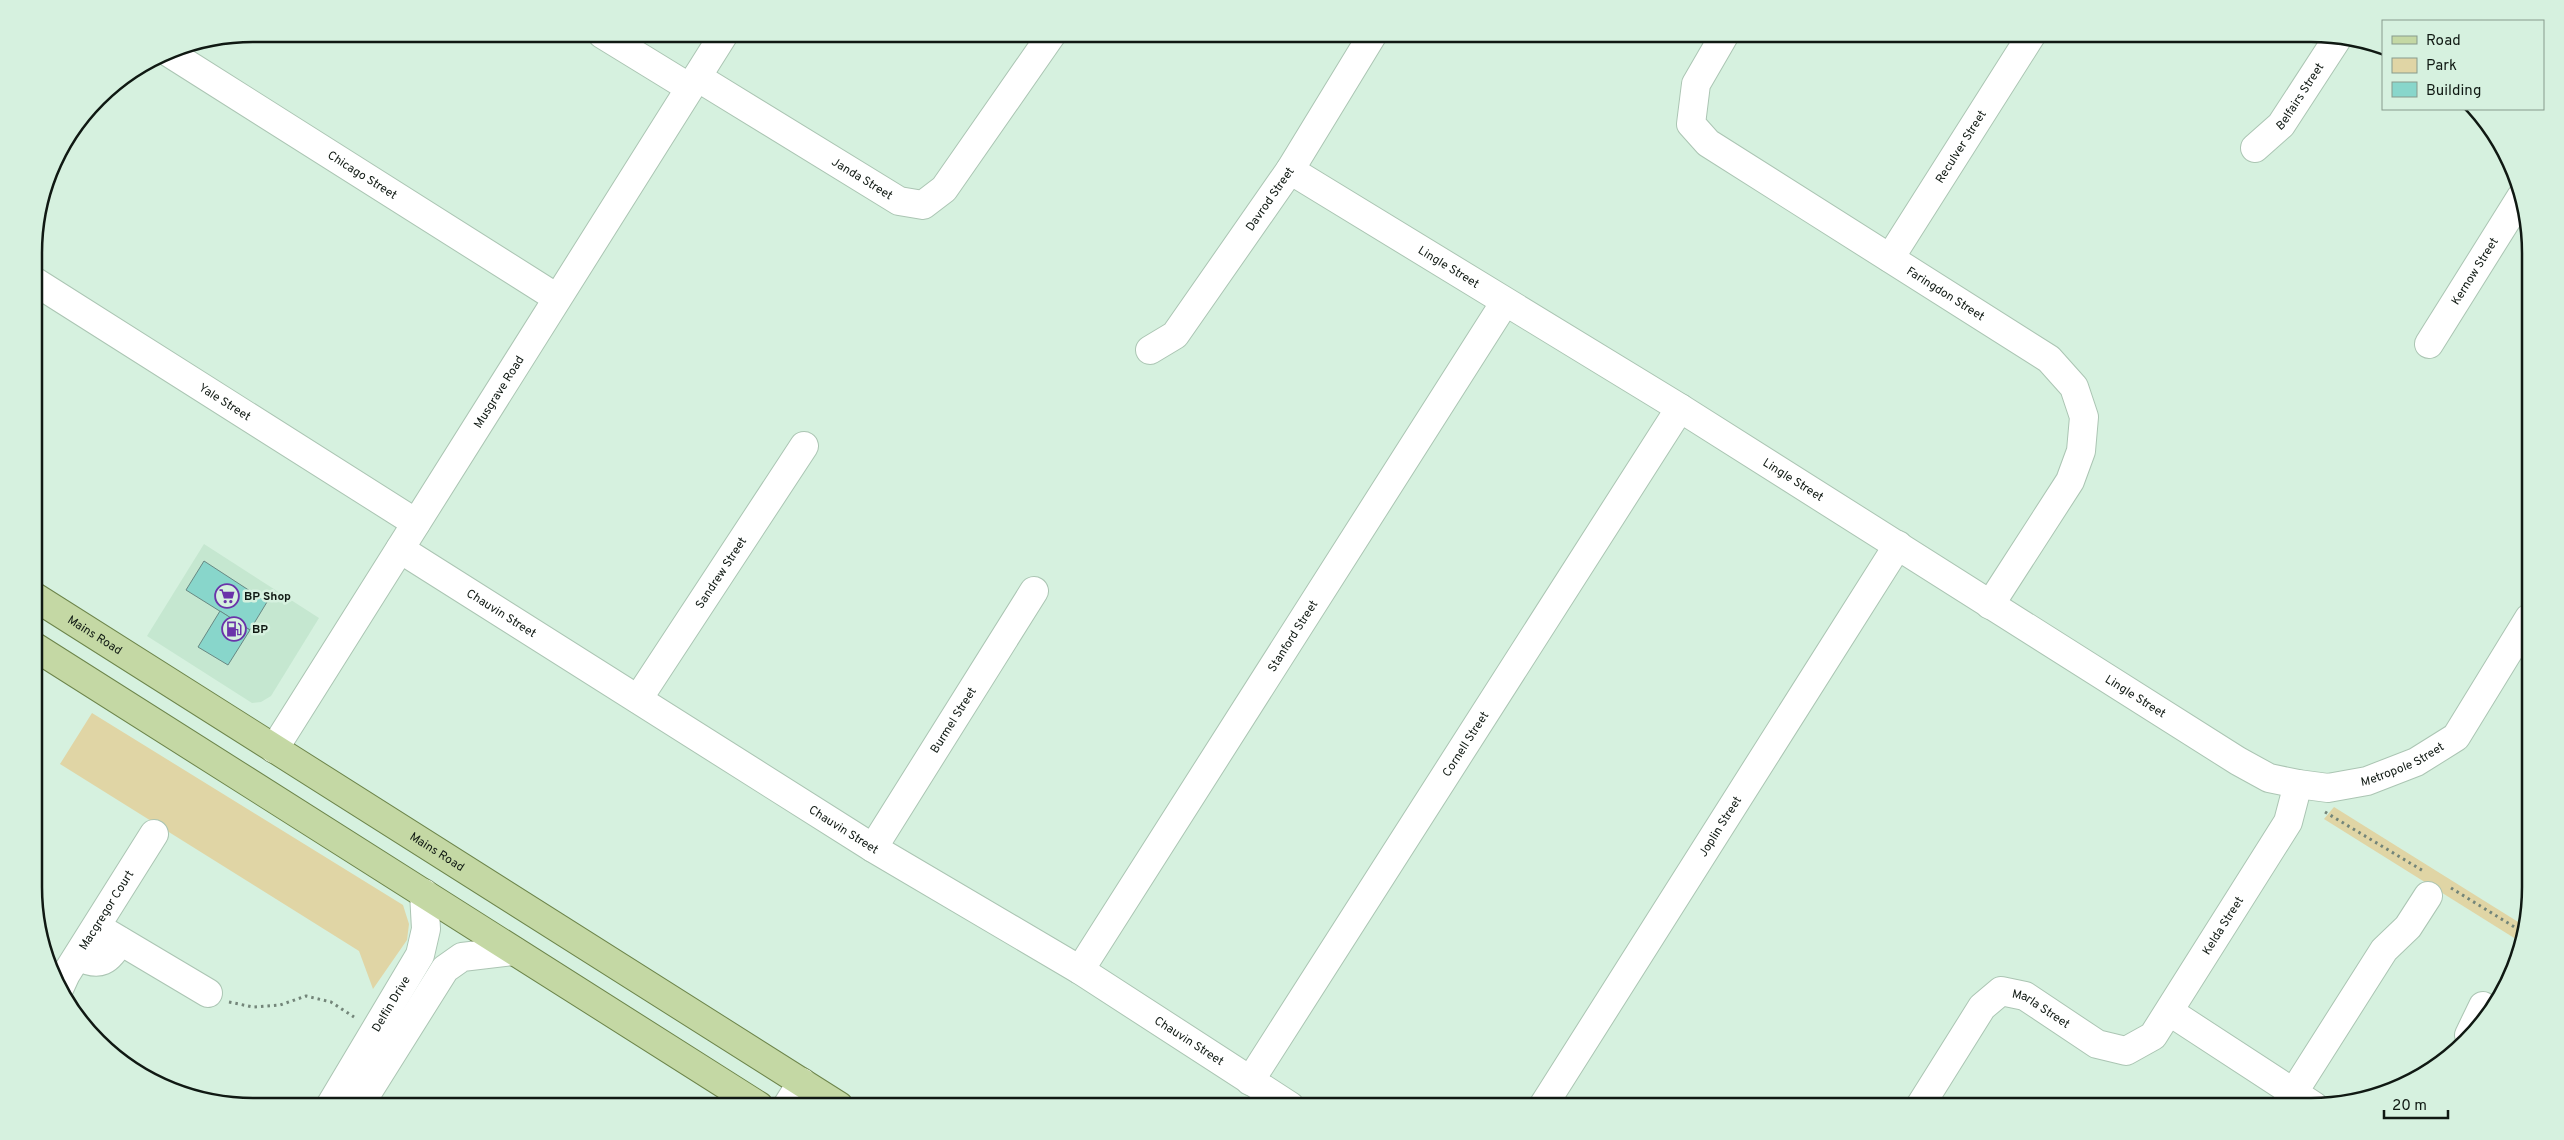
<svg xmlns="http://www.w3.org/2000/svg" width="2564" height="1140" viewBox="0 0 2564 1140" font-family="Overpass,sans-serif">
  <rect width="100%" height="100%" fill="#d6f1df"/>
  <path fill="#c5e7d0" d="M204 544 319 618 271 696 261 702 252 703 147 636Z"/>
  <g fill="#e0d5a5">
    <path d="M92 713 403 905 409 924 407 940 373 989 359 951 60 764Z"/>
    <path d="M2334 807 2523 925 2519 941 2324 819Z"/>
  </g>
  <g fill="#88d6cb" stroke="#688883">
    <path d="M204 561 267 602 250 630 186 590Z"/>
    <path d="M220 611 250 630 228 665 198 647Z"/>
  </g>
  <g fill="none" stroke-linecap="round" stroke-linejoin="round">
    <g stroke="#abc5b3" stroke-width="30">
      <g id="minor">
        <path d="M602 34 690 88"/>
        <path id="s1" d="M1725 34 1696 84 1691 124 1708 143 2049 359 2074 387 2084 417 2081 451 2070 481 1990 605"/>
        <path id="s2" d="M168 52 557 298"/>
        <path id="s3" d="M697 77 899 201 923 205 944 189 1052 34"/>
        <path id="s4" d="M2255 148 2281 125 2337 39"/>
        <path id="s5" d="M1290 170 1680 408 2238 761 2269 778 2298 784 2328 788 2367 781 2416 762 2456 737 2529 618"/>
        <path id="s6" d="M1890 258 2032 34"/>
        <path id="s7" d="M34 281 416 523"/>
        <path id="s8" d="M2429 344 2521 197"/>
        <path id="s9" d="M1150 350 1175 335 1290 170 1373 34"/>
        <path id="s10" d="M400 549 873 848 1080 970 1290 1106"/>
        <path id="s11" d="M638 699 804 446"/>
        <path id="s12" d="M274 749 724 34"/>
        <path id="s13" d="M873 848 1034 591"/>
        <path d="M97 927 208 993"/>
        <path d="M78 956C100 968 108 961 120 941"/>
        <path id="s14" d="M1080 970 1505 302"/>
        <path id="s15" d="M60 987 66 974 154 834"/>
        <path d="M2170 1012 2314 1106"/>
        <path d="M2469 1035 2483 1006"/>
        <path id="s16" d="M1250 1081 1680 408"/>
        <path id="s17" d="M330 1106 420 955 426 929 424 893"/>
        <path d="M359 1106 445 969 462 957 514 951"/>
        <path d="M787 1106 802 1082"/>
        <path id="s18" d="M1543 1106 1898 545"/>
        <path id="s19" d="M1920 1106 1982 1007 2001 991 2025 996 2097 1044 2126 1051 2153 1036 2288 822 2298 784"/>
        <path d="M2285 1106 2384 950 2408 927 2428 896"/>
      </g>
    </g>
    <g stroke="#6c844a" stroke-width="30">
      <g id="major">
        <path id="s20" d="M35 597 839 1106"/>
        <path d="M35 647 759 1106"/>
      </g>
    </g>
    <g stroke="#738579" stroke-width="3" stroke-dasharray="2.5 4" stroke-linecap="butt">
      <path d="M2325 812 2425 872"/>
      <path d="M2451 888 2521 931"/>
      <path d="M229 1002 253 1007 280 1005 306 996 331 1002 354 1017"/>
    </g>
    <use href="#minor" stroke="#fff" stroke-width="28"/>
    <use href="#major" stroke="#c4d8a4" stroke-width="28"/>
  </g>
  <defs>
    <g id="supermarket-ring" transform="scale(1.25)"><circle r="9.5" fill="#d6f1df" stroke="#6a33a9" stroke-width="1.5"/><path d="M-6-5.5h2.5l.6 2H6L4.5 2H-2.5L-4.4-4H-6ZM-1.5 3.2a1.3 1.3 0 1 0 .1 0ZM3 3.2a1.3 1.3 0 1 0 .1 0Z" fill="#6a33a9"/></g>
    <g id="fuel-ring" transform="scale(1.25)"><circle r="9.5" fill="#d6f1df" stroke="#6a33a9" stroke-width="1.5"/><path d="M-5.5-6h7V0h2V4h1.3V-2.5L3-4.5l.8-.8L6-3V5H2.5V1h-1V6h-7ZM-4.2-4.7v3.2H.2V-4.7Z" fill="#6a33a9"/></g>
  </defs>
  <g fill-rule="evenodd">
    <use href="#supermarket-ring" x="227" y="596"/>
    <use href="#fuel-ring" x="234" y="629"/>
  </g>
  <g text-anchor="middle" stroke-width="5" stroke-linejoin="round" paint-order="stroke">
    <g font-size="12" fill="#101913" stroke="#d6f1df">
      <text dy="4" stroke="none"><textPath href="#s4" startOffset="69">Belfairs Street</textPath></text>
      <text dy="4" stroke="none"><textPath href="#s6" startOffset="132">Reculver Street</textPath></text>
      <text dy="4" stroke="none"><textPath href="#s2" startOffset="230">Chicago Street</textPath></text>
      <text dy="4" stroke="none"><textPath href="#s3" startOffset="194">Janda Street</textPath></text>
      <text dy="4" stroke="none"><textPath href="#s9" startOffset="195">Davrod Street</textPath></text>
      <text dy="4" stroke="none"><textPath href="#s5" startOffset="186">Lingle Street</textPath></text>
      <text dy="4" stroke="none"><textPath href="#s8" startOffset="86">Kernow Street</textPath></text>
      <text dy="4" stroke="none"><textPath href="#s1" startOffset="405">Faringdon Street</textPath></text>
      <text dy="4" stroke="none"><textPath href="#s12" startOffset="422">Musgrave Road</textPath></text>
      <text dy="4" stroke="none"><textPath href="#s7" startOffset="226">Yale Street</textPath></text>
      <text dy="4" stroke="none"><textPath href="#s5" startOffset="591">Lingle Street</textPath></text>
      <text dy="4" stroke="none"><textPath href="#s11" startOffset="151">Sandrew Street</textPath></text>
      <text dy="4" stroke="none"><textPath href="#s10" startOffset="120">Chauvin Street</textPath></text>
      <text dy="4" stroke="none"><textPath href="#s20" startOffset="71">Mains Road</textPath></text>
      <text dy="4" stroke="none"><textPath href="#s14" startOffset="396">Stanford Street</textPath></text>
      <text dy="4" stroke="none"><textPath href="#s5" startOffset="996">Lingle Street</textPath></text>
      <text dy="4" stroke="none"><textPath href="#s13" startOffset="151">Burmel Street</textPath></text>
      <text dy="4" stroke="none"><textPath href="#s16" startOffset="400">Cornell Street</textPath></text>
      <text dy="4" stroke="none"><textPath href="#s5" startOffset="1291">Metropole Street</textPath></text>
      <text dy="4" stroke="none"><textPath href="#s18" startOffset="331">Joplin Street</textPath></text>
      <text dy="4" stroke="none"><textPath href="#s10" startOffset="525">Chauvin Street</textPath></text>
      <text dy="4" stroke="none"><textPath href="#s20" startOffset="476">Mains Road</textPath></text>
      <text dy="4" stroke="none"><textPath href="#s15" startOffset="90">Macgregor Court</textPath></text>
      <text dy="4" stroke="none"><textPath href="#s19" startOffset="444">Kelda Street</textPath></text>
      <text dy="4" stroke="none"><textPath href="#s17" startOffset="119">Delfin Drive</textPath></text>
      <text dy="4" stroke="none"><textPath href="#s19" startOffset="186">Marla Street</textPath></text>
      <text dy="4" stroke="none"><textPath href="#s10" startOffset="930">Chauvin Street</textPath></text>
    </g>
    <g font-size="12" font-weight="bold" fill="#101913" stroke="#d6f1df" text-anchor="start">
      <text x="244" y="600">BP Shop</text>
      <text x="252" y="633">BP</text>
    </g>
  </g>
  <path d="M0 0H2564V1140H0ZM253 42H2311A211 211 0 0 1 2522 253V887A211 211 0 0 1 2311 1098H253A211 211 0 0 1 42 887V253A211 211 0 0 1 253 42Z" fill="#d6f1df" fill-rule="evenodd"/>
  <path fill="none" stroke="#101913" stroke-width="2.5" d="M253 42H2311A211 211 0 0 1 2522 253V887A211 211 0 0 1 2311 1098H253A211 211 0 0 1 42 887V253A211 211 0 0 1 253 42Z"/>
  <rect x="2382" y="20" width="162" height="90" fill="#d6f1df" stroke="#879b8d"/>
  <rect x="2392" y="36" width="25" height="8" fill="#c4d8a4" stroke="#879b8d"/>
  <text x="2426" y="45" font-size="15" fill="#101913">Road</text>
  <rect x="2392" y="58" width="25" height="15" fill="#e0d5a5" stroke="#879b8d"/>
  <text x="2426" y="70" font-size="15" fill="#101913">Park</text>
  <rect x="2392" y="82" width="25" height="15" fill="#88d6cb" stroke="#879b8d"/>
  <text x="2426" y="95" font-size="15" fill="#101913">Building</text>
  <path d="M2384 1110v8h64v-8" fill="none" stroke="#101913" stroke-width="2.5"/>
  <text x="2392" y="1110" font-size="15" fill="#101913" stroke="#d6f1df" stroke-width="4" paint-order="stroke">20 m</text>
</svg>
